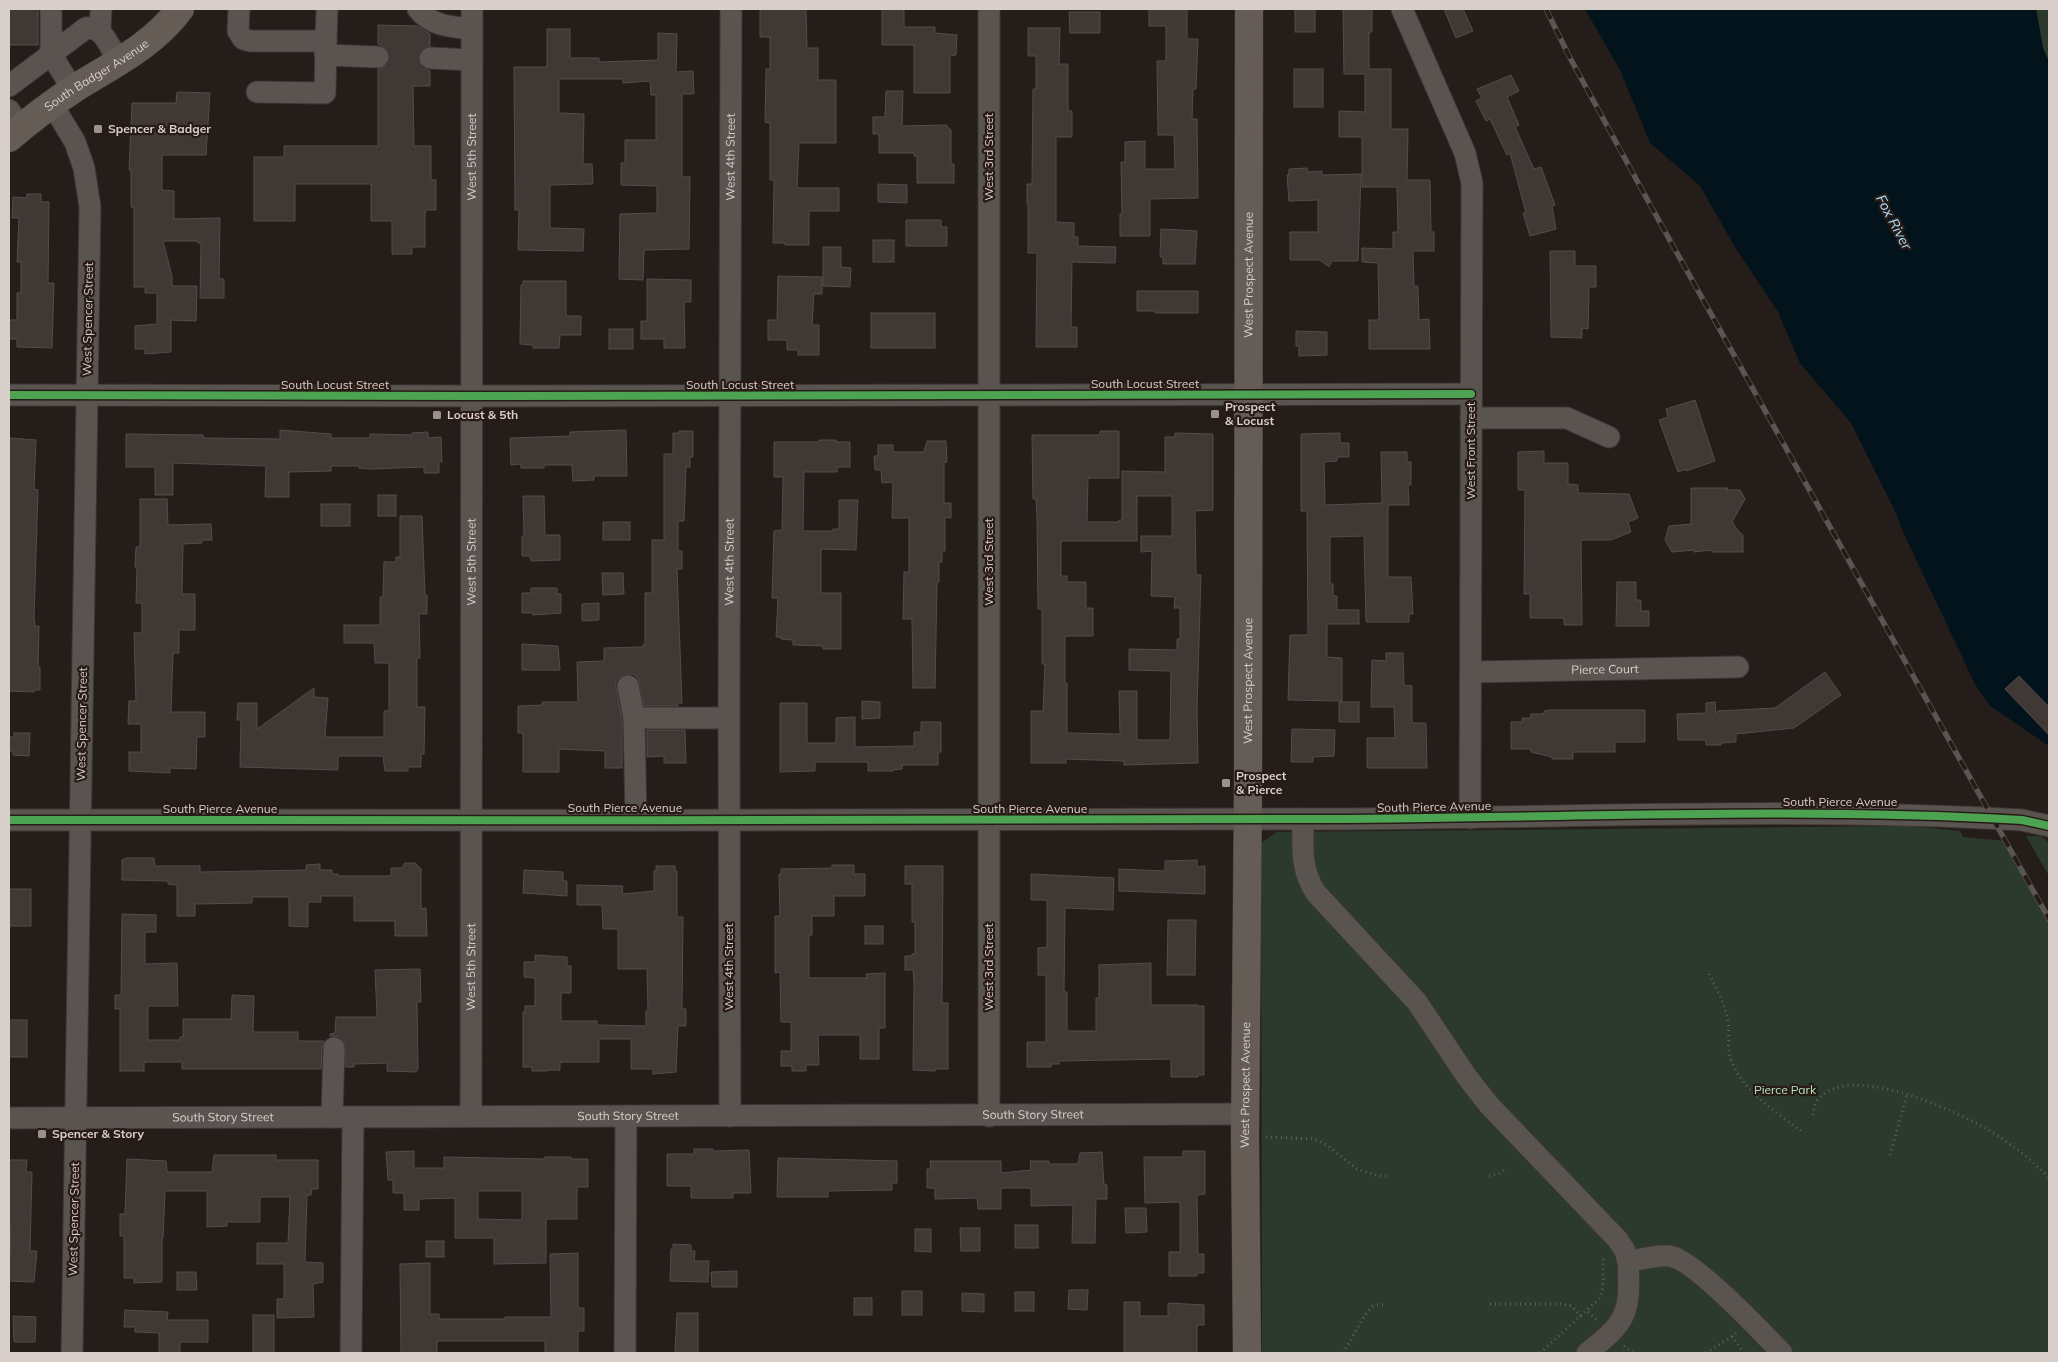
<svg xmlns="http://www.w3.org/2000/svg" width="2058" height="1362" viewBox="0 0 2058 1362" font-family="Mulish,sans-serif">
  <rect width="100%" height="100%" fill="#241d1a"/>
  <g fill="#2c392d">
    <path d="M2036 9H2049V62L2043 48Z"/>
    <path d="M1908 826 1960 831 1963 837 2007 841 2049 919V1353H1262L1261 843 1277 832Z"/>
    <path d="M2026 836H2041L2049 843V876Z"/>
  </g>
  <path fill="#03131c" d="M1585 9H2036L2043 48 2049 62V746L1989 705 1975 684 1904 534 1897 515 1851 423 1800 363 1778 312 1735 247 1700 186 1650 143 1620 70Z"/>
  <g fill="#403834" stroke="#534c49" fill-rule="evenodd">
    <rect x="9" y="9" width="29" height="36"/>
    <path d="M760 9H806L807 48H818V80H836V143H799L797 188H839V211H809V245H785V243H773L774 180H770V123L765 122 766 69H770V37H760Z"/>
    <path d="M882 9H904V27H935V33L957 35 956 55 950 56V93H914V45H882Z"/>
    <path d="M1149 9H1187V39H1198L1196 89H1193L1192 119H1197L1198 198 1150 199V236H1120V214H1122L1121 162H1125V142L1145 141V169H1175L1174 135H1158L1157 61H1166V26H1149Z"/>
    <rect x="1295" y="9" width="20" height="23"/>
    <path d="M1343 9H1372V32H1369V69H1391V129H1408L1407 180H1430L1431 232H1434V251H1413L1414 286H1418L1419 320 1429 319 1430 349H1369V320H1379L1378 263 1362 262V248L1393 249V232H1398L1397 187H1362V137H1339V111L1365 112V74H1344Z"/>
    <path d="M1444 9H1463L1473 31 1456 38Z"/>
    <path d="M1069 12H1100V33H1070Z"/>
    <path d="M378 25 417 26 430 34V46L420 51 418 58 423 68 430 71V86H413L414 146H431V180H436V210H426L425 215V247H412V254H392V221H371V184H295V221H254V157H284V146H378V69L383 68 388 64 390 57 385 47 378 44Z"/>
    <path d="M1028 28H1060L1059 64H1068V111H1072V137H1056V222L1074 223V237H1078V246L1116 247 1115 263 1072 262 1071 327H1077V347H1036L1037 253H1028V204H1027V184H1032L1033 89H1036V56H1028Z"/>
    <path d="M547 29H570V58H599V62L658 60V33L677 34 676 72 693 71 694 94H682V177H690L689 249 644 250 643 280 619 279 620 214 657 213V186L621 185V163H625V140H656V95H651L650 81 623 83V79H559V113L584 114 583 164H592L593 184 550 185V228L584 229 583 251 518 250 519 210H515L514 67H547Z"/>
    <rect x="1294" y="69" width="29" height="38"/>
    <path d="M1511 75 1519 91 1507 97 1519 125 1515 127 1534 169 1541 167 1555 205 1552 206 1556 229 1530 236 1523 213H1526L1510 153 1507 155 1490 119 1486 121 1476 101 1482 98 1477 89Z"/>
    <path d="M886 91H903L902 126 946 125 951 130V164H954V183H917V156H914V153H879V134H873V117H885Z"/>
    <path d="M177 92 210 93 206 155H162V190L174 191V219L220 218 219 279H224V298H200L201 243H198V241H163L172 276V286H197L196 321 171 320V352L145 354V349H135V326L157 324V293H145V287H134V207H131V170H129L132 103H176Z"/>
    <path d="M1307 168 1308 172 1322 171V175L1361 174 1358 261H1332L1329 267 1320 260H1290V232H1318V200L1289 201 1287 175H1289V169Z"/>
    <path d="M878 184 907 185V203L878 202Z"/>
    <path d="M27 194H41V202H49L48 283H54L52 348 17 347V339H9V320H17V293H21V262H17L19 218H12L13 197 26 198Z"/>
    <path d="M906 220H941V227H947V246H906Z"/>
    <path d="M1161 229 1197 231 1195 264H1163V257H1160Z"/>
    <rect x="873" y="240" width="21" height="22"/>
    <path d="M823 247H841V267L851 268 850 287 823 286Z"/>
    <path d="M1550 251H1575V266H1596V287H1589L1588 329 1582 328V338L1551 337Z"/>
    <path d="M778 276 822 277V294H814L812 325H819V355H798V350H787V340H768V320H777Z"/>
    <path d="M647 279 691 280V302H684L685 348H664V339H641V321H647Z"/>
    <path d="M523 281H566V316H581V335H560L559 348H533V345L520 344 521 285H523Z"/>
    <path d="M1137 291H1198V313H1155V311H1137Z"/>
    <rect x="871" y="313" width="64" height="35"/>
    <rect x="609" y="329" width="24" height="20"/>
    <path d="M1296 331 1327 332V355L1299 356V346H1296Z"/>
    <path d="M1695 400 1715 461 1686 471V469L1678 472 1659 420 1668 417 1666 409Z"/>
    <path d="M280 430 331 434V438H370V434L412 435V433L428 432V438L441 437 442 462H439V473H424V467L370 469 359 468V466H331V471L289 472V497H265L266 466 173 463V495H155V467H126V434L203 435V438L280 439Z"/>
    <path d="M626 430 627 476H594V480L573 481 572 465H544V468H521V464L511 465 510 438 570 436V432Z"/>
    <path d="M679 431H693V457H690V467H686L684 521H678V551H682V569H677L682 703H678V706H644L638 678 633 674H625L616 681V688L622 719V768H605V751L559 749V772H523V733H518V706L542 705V702H578L577 662 604 661V648L643 647V645H645V593H652V540H664V454H673V433H679Z"/>
    <path d="M1100 431H1119V478H1088L1087 522H1119V520H1122V471L1165 472V437H1175V433L1213 434V510L1195 511 1196 575H1201L1197 708 1198 763 1124 765V761L1066 759V763H1031V711H1043L1045 664H1042V609H1038L1037 516 1036 499H1033L1032 435H1100ZM1137 496H1172V536H1141V552L1152 551 1151 596 1175 597 1174 608H1180V639H1177V650L1129 649V670L1171 671 1170 740H1137V691H1119L1120 734 1067 733V683H1065V636H1093V608H1086V582H1067V576H1061V541H1137Z"/>
    <path d="M1340 433V443H1349V457H1337V461L1324 462 1325 505 1382 503 1381 452H1407V462H1411V485H1408L1409 505H1388V577H1411L1413 614H1409V622H1366L1364 536 1330 537V584H1333V596H1337V610H1359V624H1327V657L1342 658V701L1288 700 1290 635H1308L1307 511H1301V434Z"/>
    <path d="M9 438 36 440 34 489 38 490 34 618 35 626H39L38 667H40V690H34V692L9 691Z"/>
    <path d="M819 440H836V442H850V467H837V472H804L803 531H833V529H839V500H858L856 550 821 549V593H841V649H823V646L793 645V640L781 639V637H776L778 598H772L774 531 782 530 783 477H774V442H819Z"/>
    <path d="M927 441H946L947 462H944V503H951V518L945 517V551H942V562H939V582H937L935 688H913L912 619H903L904 572H909V518H892L893 482 882 483 881 470H875L874 456H878V445H893V452H924Z"/>
    <path d="M1544 451V463H1568V484L1578 485V493L1629 494 1638 518 1628 522 1631 532 1611 540H1581L1582 625H1564V618H1530V594H1524L1525 490H1518V452Z"/>
    <path d="M1691 488H1728L1727 490H1740L1745 499 1732 522 1740 533 1743 535V552H1712V550L1694 552V550L1672 552 1665 540 1669 526 1691 524Z"/>
    <rect x="378" y="495" width="18" height="21"/>
    <path d="M523 496H544L545 535H560V560L531 561 530 556H522V536H524Z"/>
    <path d="M140 499H167L168 525 211 524 212 540H202V543L183 544 182 594H195V630H179V653H173L171 712H205V737H197L196 769 170 768V773L129 771V752H141V724H128L129 701H136L134 633H142V603H136L137 567H135L136 547H140Z"/>
    <rect x="321" y="504" width="29" height="22"/>
    <path d="M400 516H422L425 595H427V614H419L420 658H417V707H425L424 754H421V767H408V771H385L383 756H338V770L240 767 241 720H237L238 703H257V729L314 688V697L328 698 325 737H384V711H389V663H375L374 643H344V625H380V597H383L384 562H396V557H400Z"/>
    <rect x="603" y="522" width="27" height="18"/>
    <path d="M602 573H623L624 594 603 595Z"/>
    <path d="M1617 582H1636V600H1641V611H1649V626H1616Z"/>
    <path d="M531 588H557V594H561V613L533 615V613H522V593H531Z"/>
    <path d="M599 603V620L582 621V604Z"/>
    <path d="M522 644 558 646 560 670H522Z"/>
    <path d="M1386 653H1403L1404 685 1412 686V723H1426L1427 768H1367V738H1395L1394 707H1371L1372 660 1386 661Z"/>
    <path d="M1825 672 1841 695 1794 728 1736 734V742L1721 743V745H1706V740H1678L1677 714 1706 713V703L1715 702 1716 713 1718 711 1775 708Z"/>
    <path d="M2019 676 2049 707V735L2005 689Z"/>
    <path d="M862 701 880 702V718L862 719Z"/>
    <rect x="1339" y="702" width="20" height="20"/>
    <path d="M780 703H807V743H836V718L855 717V747L914 746V732H921V722H941V752H938V765H902V769L893 770V771H868V762H815V771L780 772Z"/>
    <path d="M1550 710H1645V742H1615V752H1573V759H1552V757L1531 752V749H1511V722H1522V718H1531V714H1544V711Z"/>
    <path d="M1292 729 1335 730 1334 756 1313 757V762H1291Z"/>
    <path d="M647 730H685L686 763H664V756L647 757Z"/>
    <path d="M14 733H30L29 756 13 755V751H9V737H14Z"/>
    <path d="M127 858H154L155 866H200V872L306 870V865L320 864V870H332V874H338V876H391V868H402L405 863H415L421 869V909L426 908 427 936H395V921H354V896H321V902H308V927L289 926V897H252V903L195 904V916H177V885L168 884V881L122 880V860Z"/>
    <path d="M1197 860V867L1205 866V894L1119 891V869L1165 871V861Z"/>
    <path d="M832 865H854V874H865V896H834V916H812V935H809V978H867L866 974 885 973V1028H879V1059H860V1035H818L819 1065H806V1071H792V1066H781V1051H791V1022H781L780 972 775 973V916H780L779 874H781V869L832 868Z"/>
    <path d="M656 866H675V871H677V917H683L682 1009H686V1026H678L676 1072 653 1074V1069H631V1039H599V1062H560V1070H547V1071H532V1067H523V1012H525V1006H535V978L524 977V962H535V955L567 957V966H571V993H561V1021H597V1025L646 1026V1011H648L647 969H618V929H603L602 905H577V885L623 886 622 894 654 891V871H656Z"/>
    <path d="M905 866H943L942 1003H948V1069H935V1071L913 1070 914 982 913 970H905V956H912V954H915V922H912V884H905Z"/>
    <path d="M524 870 563 872V881H567V896L523 893Z"/>
    <path d="M1031 874 1114 878 1113 910 1065 908 1064 992H1067V1031H1096V998H1099V965L1151 963V1005H1198V1006H1204V1075H1198V1077H1171V1059L1059 1061V1064H1051V1067H1027V1042H1046V975H1038V948L1047 947V900H1031Z"/>
    <rect x="9" y="889" width="22" height="37"/>
    <path d="M122 914 156 915V932H145V964L177 963 178 1006H148V1040H180V1037H183V1019H231L232 995 254 996 253 1032H298V1041H324L322 1048 321 1069H182V1062H144V1071H120V1009H115V995H121Z"/>
    <path d="M1168 920H1196L1195 975H1167Z"/>
    <rect x="865" y="926" width="18" height="18"/>
    <path d="M420 969 421 1002H417L418 1069 416 1072 387 1071V1063L354 1064V1067H346L345 1043 340 1037 330 1036V1034L335 1033 336 1017H377L375 970Z"/>
    <rect x="9" y="1020" width="18" height="37"/>
    <path d="M694 1149H713V1151L749 1150 751 1193H733V1198H691V1186H667V1154H694Z"/>
    <path d="M414 1151V1168H444V1157L544 1159 545 1157H571V1159H588V1187H577V1219H546V1263L494 1264V1238H455V1198L419 1199V1210H404V1193H393V1180H388L386 1152ZM478 1191H522V1220L478 1219Z"/>
    <path d="M1183 1151H1205V1194L1197 1195 1198 1254H1204V1273H1197V1276H1169V1252H1180V1202L1145 1203 1144 1157H1183Z"/>
    <path d="M1102 1152 1104 1185H1107V1199H1096L1095 1243H1072L1073 1205 1031 1206V1188H1001V1209H978L977 1198 935 1199V1188H927V1169H931L930 1161H1001V1173L1031 1170 1030 1161H1049V1164H1078L1080 1153Z"/>
    <path d="M214 1155H276V1160H318V1189H312L311 1195H307L305 1262 323 1263V1282L313 1284 314 1317 277 1318V1299H284V1264H257V1243H288L290 1197H260V1222H227V1226L207 1227V1191H165L163 1238H162V1282L134 1283V1278H124V1236H120V1214H125V1213L127 1159 166 1161 167 1172H212Z"/>
    <path d="M778 1158 897 1161V1183H892V1190L828 1191V1197H777Z"/>
    <path d="M9 1160H27L26 1172H32L30 1251H37L34 1282 9 1281 11 1226H9Z"/>
    <path d="M1125 1208H1146L1147 1232 1126 1233Z"/>
    <rect x="1015" y="1225" width="23" height="23"/>
    <path d="M960 1228H980V1251H961Z"/>
    <path d="M915 1229H931V1252L915 1251Z"/>
    <rect x="426" y="1241" width="18" height="16"/>
    <path d="M673 1244 691 1245V1251H695L694 1261H709L708 1282 670 1281 671 1249H673Z"/>
    <path d="M578 1253V1308H584V1331H578V1353H545V1341H437V1353H401L400 1264 430 1263V1314H439V1319H505V1317H551L550 1254Z"/>
    <path d="M737 1271V1287H712L711 1272Z"/>
    <path d="M177 1272H196L197 1290H177Z"/>
    <path d="M1069 1290H1088L1087 1310 1068 1309Z"/>
    <rect x="902" y="1291" width="20" height="24"/>
    <rect x="1015" y="1292" width="19" height="19"/>
    <path d="M962 1293 984 1294V1312L962 1311Z"/>
    <rect x="854" y="1298" width="18" height="17"/>
    <path d="M1124 1302H1140V1316H1168V1303L1204 1305V1325H1197V1353H1124Z"/>
    <path d="M125 1310 168 1312 167 1320H208V1342H180V1353H159V1333L135 1332V1327H124Z"/>
    <path d="M677 1313H698V1353H675Z"/>
    <rect x="253" y="1315" width="21" height="38"/>
    <path d="M13 1316 36 1317 35 1342H14Z"/>
  </g>
  <g fill="none" stroke-linecap="round" stroke-linejoin="round">
    <path stroke="#3f3835" stroke-width="21" stroke-dasharray="21 11" stroke-linecap="butt" d="M378 57 430 58"/>
    <g stroke="#3e3735" stroke-width="23">
      <g id="minor">
        <path d="M51 9V54L73 90"/>
        <path d="M239 9 238 31 243 39 251 41H326L327 9"/>
        <path d="M418 9C430 26 453 27 472 29"/>
        <path d="M989 9V1116"/>
        <path d="M1402 9 1465 153 1472 183 1470 818"/>
        <path d="M100 30 101 9"/>
        <path d="M325 55 378 57"/>
        <path d="M430 58 472 60"/>
        <path d="M9 86 86 28C104 26 110 48 118 61"/>
        <path d="M257 92 325 93 326 41"/>
        <path d="M52 104 75 142 84 168 90 207 72 1353"/>
        <path d="M9 110 21 128"/>
        <path d="M9 395 471 396 1471 394"/>
        <path d="M1471 418H1567L1609 437"/>
        <path id="s1" d="M1471 672 1738 667"/>
        <path d="M628 686 634 718"/>
        <path d="M1303 819C1303 847 1300 869 1316 893L1417 1002 1467 1077 1489 1105 1618 1240 1625 1251 1628 1262"/>
        <path d="M9 820C441 821 872 820 1304 819 1544 819 1783 806 2022 820L2049 826"/>
        <path d="M636 820 634 718H729"/>
        <path id="s2" d="M471 1116 472 9"/>
        <path id="s3" d="M730 1116 729 718 731 9"/>
        <path d="M332 1117 334 1048"/>
        <path id="s4" d="M9 1118 1246 1114"/>
        <path d="M351 1353 353 1117"/>
        <path d="M625 1353 626 1116"/>
        <path d="M1587 1353C1598 1344 1611 1335 1619 1323 1631 1307 1629 1282 1628 1262 1640 1260 1657 1254 1670 1256 1694 1260 1763 1333 1782 1353"/>
      </g>
    </g>
    <g stroke="#3e3735" stroke-width="29">
      <g id="major">
        <path id="s5" d="M9 138C31 119 55 101 80 85 116 63 154 44 180 9"/>
        <path id="s6" d="M1247 1353 1245 1137 1248 787 1249 9"/>
      </g>
    </g>
    <g stroke="#635e5b" stroke-width="3" stroke-dasharray="1 4" stroke-linecap="butt">
      <path d="M1709 974C1717 989 1725 1004 1728 1021 1730 1032 1727 1044 1730 1056 1739 1089 1775 1111 1801 1131"/>
      <path d="M1813 1115C1814 1111 1814 1104 1817 1101 1846 1060 1954 1110 1987 1129 2010 1143 2031 1159 2049 1178"/>
      <path d="M1266 1137 1315 1139 1327 1145 1357 1169 1375 1175 1386 1176"/>
      <path d="M1890 1155 1907 1094"/>
      <path d="M1489 1176 1500 1173 1506 1168"/>
      <path d="M1490 1304H1563L1572 1306 1581 1317"/>
      <path d="M1588 1312 1598 1321"/>
      <path d="M1732 1336 1744 1353"/>
      <path d="M1624 1346 1633 1353"/>
      <path d="M1343 1353 1367 1312 1373 1306 1385 1304"/>
      <path d="M1540 1353 1599 1299C1607 1284 1601 1270 1604 1255"/>
      <path d="M1706 1353 1737 1333"/>
    </g>
    <use href="#minor" stroke="#5a5451" stroke-width="21"/>
    <use href="#major" stroke="#655c55" stroke-width="28"/>
    <g stroke="#5a5452" stroke-width="5.5">
      <path id="rail" d="M1546 9 1569 56 1653 210 2049 919"/>
    </g>
    <use href="#rail" stroke="#281b16" stroke-width="4" stroke-dasharray="11" stroke-linecap="butt"/>
    <g stroke="#281b16" stroke-width="11">
      <g id="cycleway">
        <path d="M9 395 471 396 1471 394"/>
        <path d="M9 820C441 821 872 820 1304 819 1544 819 1783 806 2022 820L2049 826"/>
      </g>
    </g>
    <use href="#cycleway" stroke="#4ca352" stroke-width="8"/>
  </g>
  <g fill="#99918d" stroke="#281b16" stroke-width="2">
    <rect x="93" y="124" width="10" height="10" rx="2.5"/>
    <rect x="1210" y="409" width="10" height="10" rx="2.5"/>
    <rect x="432" y="410" width="10" height="10" rx="2.5"/>
    <rect x="1221" y="778" width="10" height="10" rx="2.5"/>
    <rect x="37" y="1129" width="10" height="10" rx="2.5"/>
  </g>
  <g text-anchor="middle" stroke-width="4.5" stroke-linejoin="round" paint-order="stroke">
    <g font-size="12" fill="#d8cfcb" stroke="#281b16">
      <text dy="4" stroke="none"><textPath href="#s5" startOffset="108">South Badger Avenue</textPath></text>
      <text dy="4" stroke="none"><textPath href="#s3" startOffset="959">West 4th Street</textPath></text>
      <text transform="translate(989 157) rotate(-90)" y="4">West 3rd Street</text>
      <text dy="4" stroke="none"><textPath href="#s2" startOffset="959">West 5th Street</textPath></text>
      <text dy="4" stroke="none"><textPath href="#s6" startOffset="1078">West Prospect Avenue</textPath></text>
      <text transform="translate(88 319) rotate(-89)" y="4">West Spencer Street</text>
      <text x="1145" y="388">South Locust Street</text>
      <text x="335" y="389">South Locust Street</text>
      <text x="740" y="389">South Locust Street</text>
      <text transform="translate(1471 451) rotate(-90)" y="4">West Front Street</text>
      <text dy="4" stroke="none"><textPath href="#s3" startOffset="554">West 4th Street</textPath></text>
      <text transform="translate(989 562) rotate(-90)" y="4">West 3rd Street</text>
      <text dy="4" stroke="none"><textPath href="#s2" startOffset="554">West 5th Street</textPath></text>
      <text dy="4" stroke="none"><textPath href="#s1" startOffset="134">Pierce Court</textPath></text>
      <text dy="4" stroke="none"><textPath href="#s6" startOffset="672">West Prospect Avenue</textPath></text>
      <text transform="translate(82 724) rotate(-89)" y="4">West Spencer Street</text>
      <text x="1840" y="806">South Pierce Avenue</text>
      <text transform="translate(1434 807) rotate(-1)" y="4">South Pierce Avenue</text>
      <text x="625" y="812">South Pierce Avenue</text>
      <text x="220" y="813">South Pierce Avenue</text>
      <text x="1030" y="813">South Pierce Avenue</text>
      <text transform="translate(729 967) rotate(-90)" y="4">West 4th Street</text>
      <text transform="translate(989 967) rotate(-90)" y="4">West 3rd Street</text>
      <text dy="4" stroke="none"><textPath href="#s2" startOffset="149">West 5th Street</textPath></text>
      <text dy="4" stroke="none"><textPath href="#s6" startOffset="268">West Prospect Avenue</textPath></text>
      <text dy="4" stroke="none"><textPath href="#s4" startOffset="619">South Story Street</textPath></text>
      <text dy="4" stroke="none"><textPath href="#s4" startOffset="1024">South Story Street</textPath></text>
      <text dy="4" stroke="none"><textPath href="#s4" startOffset="214">South Story Street</textPath></text>
      <text transform="translate(74 1219) rotate(-89)" y="4">West Spencer Street</text>
    </g>
    <g font-size="12" font-weight="bold" fill="#d8cfcb" stroke="#281b16" text-anchor="start">
      <text x="108" y="133">Spencer &amp; Badger</text>
      <text x="1225" y="411">Prospect<tspan x="1225" dy="14">&amp; Locust</tspan></text>
      <text x="447" y="419">Locust &amp; 5th</text>
      <text x="1236" y="780">Prospect<tspan x="1236" dy="14">&amp; Pierce</tspan></text>
      <text x="52" y="1138">Spencer &amp; Story</text>
    </g>
    <g font-size="12" fill="#b4e5be" stroke="#281b16">
      <text x="1785" y="1094">Pierce Park</text>
    </g>
    <g font-size="14" font-style="italic" fill="#a2ddfc" stroke="#281b16">
      <text transform="translate(1894 222) rotate(62)" y="5">Fox River</text>
    </g>
  </g>
  <rect width="2058" height="1362" fill="none" stroke="#d8cfcb" stroke-width="20"/>
</svg>
